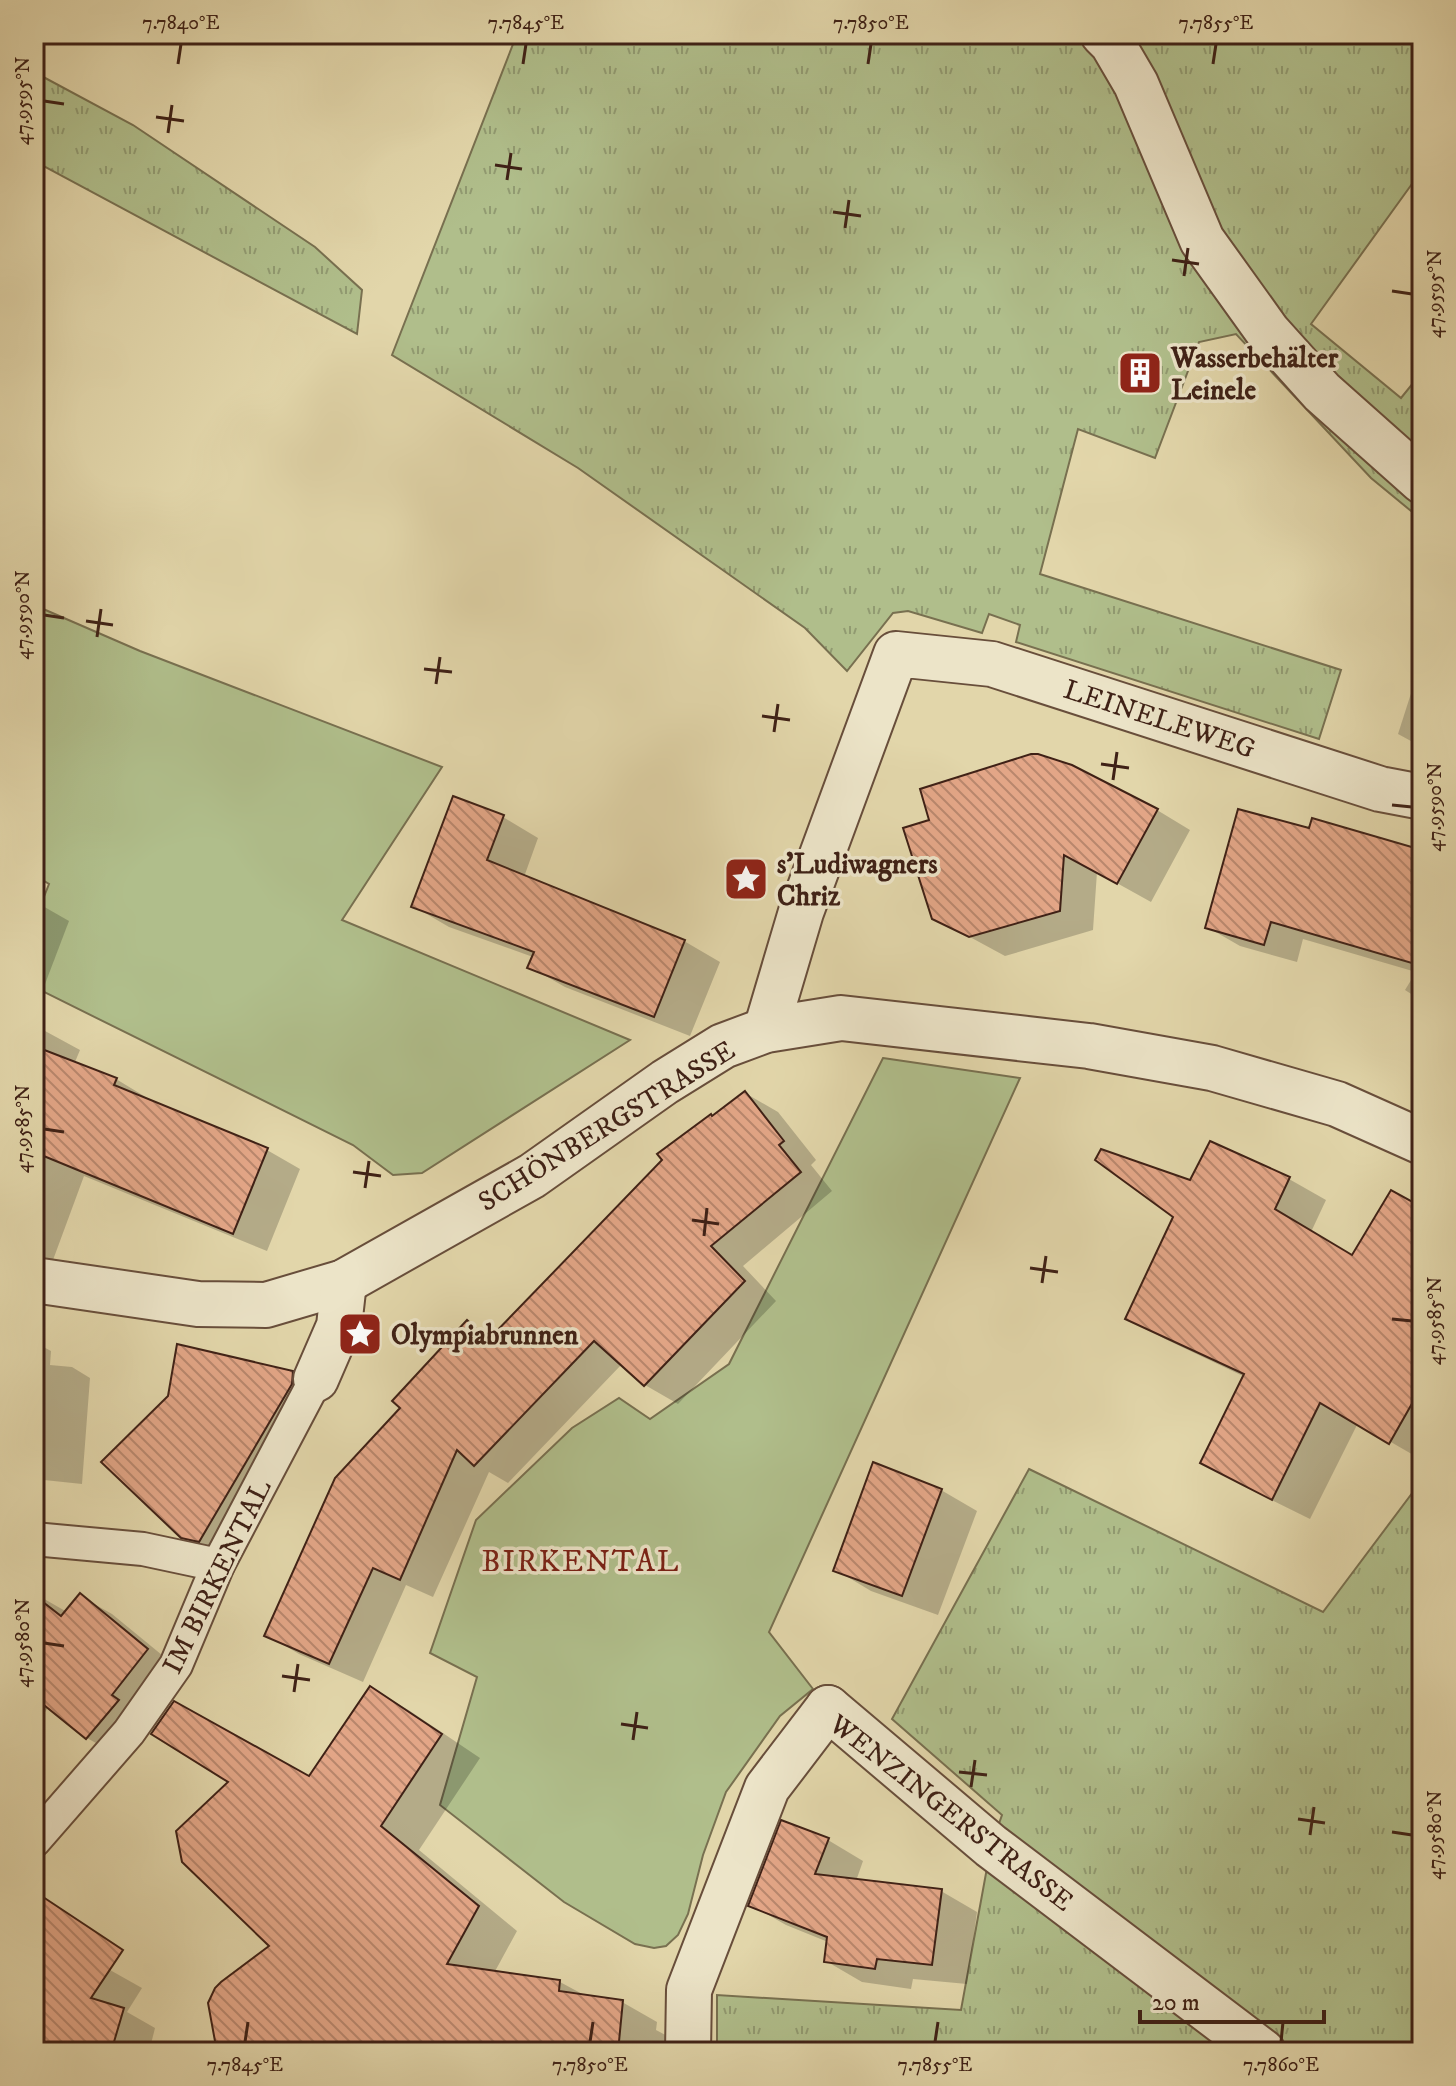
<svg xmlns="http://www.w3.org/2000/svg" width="1456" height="2086" viewBox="0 0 1456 2086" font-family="'IM FELL DW Pica',serif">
  <defs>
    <pattern id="grass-tufts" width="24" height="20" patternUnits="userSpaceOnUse" patternTransform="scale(2)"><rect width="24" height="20" fill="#b0be8b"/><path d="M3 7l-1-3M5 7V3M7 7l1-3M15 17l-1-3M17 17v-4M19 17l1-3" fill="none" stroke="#919a71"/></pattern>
    <pattern id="building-back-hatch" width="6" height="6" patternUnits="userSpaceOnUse" patternTransform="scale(2)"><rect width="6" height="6" fill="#e3a687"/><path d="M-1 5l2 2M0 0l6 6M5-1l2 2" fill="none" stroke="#b9876d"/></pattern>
  </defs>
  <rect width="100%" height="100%" fill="#e2d6aa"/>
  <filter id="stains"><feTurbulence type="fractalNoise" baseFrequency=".0025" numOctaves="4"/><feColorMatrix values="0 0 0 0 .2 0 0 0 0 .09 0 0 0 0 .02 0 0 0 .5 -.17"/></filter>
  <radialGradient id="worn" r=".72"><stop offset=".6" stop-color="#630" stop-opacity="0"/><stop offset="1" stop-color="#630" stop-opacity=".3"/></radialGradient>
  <g fill="url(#grass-tufts)" stroke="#787050" stroke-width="2">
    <path d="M517 34H1422V170L1311 324 1401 398 1422 372V520L1371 478 1236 334 1199 342 1155 458 1078 429 1040 574 1341 670 1319 739 1016 642 1020 625 989 614 982 633 908 611 893 613 847 671 805 628 578 468 392 355Z"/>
    <path d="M34 72 133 125 315 247 362 290 357 334 34 161Z"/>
    <path d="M1029 1469 1323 1612 1416 1488 1422 1491V2052H717V1995L961 2010 991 1846 1002 1815 892 1719Z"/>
  </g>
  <g fill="#b0be8b" stroke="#787050" stroke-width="2">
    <path d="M34 605 140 651 442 767 342 920 630 1040 422 1173 393 1175 353 1145 34 987V922L49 884 34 875Z"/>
    <path d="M883 1058 1020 1078 769 1632 813 1689 780 1716 726 1792 703 1855 688 1914 678 1935 666 1946 654 1948 635 1944 564 1902 440 1805 477 1677 430 1653 476 1520 572 1428 619 1398 650 1419 729 1364Z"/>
  </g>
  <g fill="#0003">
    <path d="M1414 684 1422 686V747L1398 734Z"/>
    <path d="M1157 810 1190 830 1151 902 1097 872 1093 930 1005 956 933 917 932 821Z"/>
    <path d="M503 817 538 838 524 877 684 941 720 962 690 1036 565 987 530 967 533 957 449 927 413 906Z"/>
    <path d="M1310 831 1422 852V1001L1405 990 1416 972 1303 939 1297 962 1240 946 1207 927Z"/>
    <path d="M34 901 69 921 34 1013Z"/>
    <path d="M34 1025 80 1050 75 1062 116 1079 149 1099 148 1102 267 1150 300 1169 267 1251 84 1176 53 1260 34 1254Z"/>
    <path d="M745 1093 778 1112 816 1160 811 1165 832 1191 743 1266 776 1301 678 1404 645 1385 622 1364 508 1483 489 1472 433 1597 406 1585 363 1682 299 1654 267 1635 403 1408 467 1323 493 1338 713 1118Z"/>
    <path d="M1211 1143 1289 1179 1326 1200 1311 1232 1353 1257 1422 1209V1460L1358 1423 1310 1519 1239 1484 1202 1462 1245 1377 1165 1339 1128 1318Z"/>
    <path d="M34 1342 51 1351 50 1365 72 1367 90 1378 82 1484 44 1480 41 1534 34 1535Z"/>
    <path d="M292 1373 310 1383 217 1550 201 1547 182 1536Z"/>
    <path d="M941 1490 977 1511 938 1615 871 1591 836 1570Z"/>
    <path d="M39 1596 67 1612 80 1596 112 1614 179 1669 119 1756 87 1738 49 1706 34 1729V1603Z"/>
    <path d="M371 1688 410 1711 480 1758 419 1850 517 1931 487 1986 461 2052H212L218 2045 272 1947 310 1779Z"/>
    <path d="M828 1840 863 1861 856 1881 941 1891 977 1912 967 1984 913 1979 911 1989 862 1982 826 1961 828 1942 786 1925 751 1905Z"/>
    <path d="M34 1944 110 1970 142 1988 127 2012 155 2028 149 2052H34Z"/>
    <path d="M560 1982 586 1996 622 2002 657 2022 656 2030 671 2038 670 2052H499Z"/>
  </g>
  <g fill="url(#building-back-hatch)" stroke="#3f2116" stroke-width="2">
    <path d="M1031 754H1038L1072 765 1158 809 1117 884 1064 855 1060 911 969 937 932 919 903 828 929 820 920 789Z"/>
    <path d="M453 796 504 815 487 860 685 940 654 1017 527 968 534 952 411 907Z"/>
    <path d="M1238 809 1309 828 1312 818 1422 850V966L1271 922 1264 945 1205 928Z"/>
    <path d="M34 1046 117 1078 114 1085 268 1148 233 1234 34 1152Z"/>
    <path d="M745 1091 784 1141 779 1145 801 1172 711 1246 745 1281 644 1386 594 1341 474 1466 457 1450 400 1580 373 1568 329 1664 264 1636 335 1478 400 1408 392 1401 467 1320 488 1340 662 1160 657 1154 711 1114 712 1116Z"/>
    <path d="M1210 1141 1290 1177 1275 1209 1352 1255 1391 1190 1422 1207V1386L1389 1444 1320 1403 1272 1500 1200 1463 1244 1374 1125 1319 1173 1217 1095 1160 1101 1149 1190 1180Z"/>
    <path d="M177 1344 293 1371 292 1384 199 1542 181 1538 101 1462 168 1396Z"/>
    <path d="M873 1462 942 1489 902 1596 833 1571Z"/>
    <path d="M80 1593 148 1649 112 1695 119 1700 86 1739 34 1697V1595L61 1616Z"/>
    <path d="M370 1686 442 1734 381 1826 479 1906 447 1964 560 1980 559 1991 623 2000 618 2052H217L208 2003 215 1988 221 1982 269 1946 182 1862 176 1831 228 1782 151 1734 174 1701 309 1776Z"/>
    <path d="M781 1820 829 1838 815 1874 942 1889 932 1965 877 1959 875 1969 824 1962 827 1937 748 1906Z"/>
    <path d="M34 1891 123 1950 91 1998 124 2008 111 2052H34Z"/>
  </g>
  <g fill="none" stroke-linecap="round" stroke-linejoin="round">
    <g stroke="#684e3b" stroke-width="36">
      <g id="service">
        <path d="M34 1539 143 1549 218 1565"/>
        <path d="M34 1841 129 1732 176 1665 218 1565 316 1379"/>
      </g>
    </g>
    <g stroke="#684e3b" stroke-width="48">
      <path id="pedestrian" d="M828 1708 991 1846 1263 2052"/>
    </g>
    <g stroke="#684e3b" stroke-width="48">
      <g id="minor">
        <path d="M1103 34 1112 43 1136 84 1202 240 1268 332 1322 392 1422 481"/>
        <path d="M766 1030 801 912 896 654 992 664 1380 789 1422 797"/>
        <path d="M34 1280 198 1304 266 1305 344 1282 532 1176 665 1082 723 1046 766 1030 841 1018 1089 1046 1212 1068 1337 1104 1422 1142"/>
        <path d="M316 1379 339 1326 344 1282"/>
        <path d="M688 2052 689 1990 767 1788 828 1708"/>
      </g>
    </g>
    <use href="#service" stroke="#ece4c8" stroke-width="32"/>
    <use href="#pedestrian" stroke="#ece4c8" stroke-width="44"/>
    <use href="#minor" stroke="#ece4c8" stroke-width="44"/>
  </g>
  <path fill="none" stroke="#3f2116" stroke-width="3" d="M178 64 181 44M523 64 526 44M868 64 871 44M1213 64 1216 44M44 101 64 104M156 117 184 121M168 133 172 105M495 165 522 169M507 180 511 153M833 212 861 216M845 228 849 200M1172 260 1199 264M1184 276 1188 248M1392 291 1412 294M44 615 64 618M86 621 113 625M97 637 101 609M424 669 452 672M436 684 440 657M762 716 790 720M774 732 778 704M1101 764 1129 768M1113 780 1117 752M1392 805 1412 807M44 1129 64 1132M353 1172 381 1176M365 1188 369 1161M692 1220 719 1224M704 1236 707 1208M1030 1268 1058 1272M1042 1283 1046 1256M1392 1319 1412 1321M44 1643 64 1646M282 1676 310 1680M294 1692 298 1664M621 1724 648 1728M633 1740 637 1712M959 1772 987 1775M971 1787 975 1760M1298 1819 1325 1823M1392 1832 1412 1835M1310 1835 1314 1807M245 2042 248 2022M590 2042 593 2022M935 2042 938 2022M1281 2042 1283 2022"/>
  <defs>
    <g id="building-square" transform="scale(2.3)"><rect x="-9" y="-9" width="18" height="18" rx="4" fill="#8f2418" stroke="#ece4c8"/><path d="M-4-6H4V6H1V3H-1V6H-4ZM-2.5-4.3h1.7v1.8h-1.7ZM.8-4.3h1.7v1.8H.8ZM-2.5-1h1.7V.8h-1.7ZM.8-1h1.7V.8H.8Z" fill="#fff"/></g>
    <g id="sight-square" transform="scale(2.3)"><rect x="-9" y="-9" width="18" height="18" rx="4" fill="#8f2418" stroke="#ece4c8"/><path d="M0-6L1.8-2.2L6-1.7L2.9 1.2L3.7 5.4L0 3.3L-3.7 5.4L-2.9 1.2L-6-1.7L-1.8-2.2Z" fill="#fff"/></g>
  </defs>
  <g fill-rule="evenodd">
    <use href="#building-square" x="1140" y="373"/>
    <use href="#sight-square" x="746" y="879"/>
    <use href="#sight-square" x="360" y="1334"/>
  </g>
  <g text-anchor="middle" stroke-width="7" stroke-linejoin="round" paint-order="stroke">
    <g font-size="28" font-weight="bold" fill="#3f2116" stroke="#ece4c8" text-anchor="start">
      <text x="1171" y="367">Wasserbehälter<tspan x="1171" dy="32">Leinele</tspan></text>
      <text x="777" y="873">s'Ludiwagners<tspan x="777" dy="32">Chriz</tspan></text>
      <text x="391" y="1344">Olympiabrunnen</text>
    </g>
    <g font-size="28" fill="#3f2116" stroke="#ece4c8">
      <text transform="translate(1160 718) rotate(18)" y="10">LEINELEWEG</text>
      <text transform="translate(606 1125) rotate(-32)" y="10">SCHÖNBERGSTRASSE</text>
      <text transform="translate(216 1576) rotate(-64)" y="10">IM BIRKENTAL</text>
      <text transform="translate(952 1812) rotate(38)" y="10">WENZINGERSTRASSE</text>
    </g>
    <g font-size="30" letter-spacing="2" fill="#7a1f14" stroke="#ece4c8">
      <text x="581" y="1571">BIRKENTAL</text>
    </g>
  </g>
  <rect width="1456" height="2086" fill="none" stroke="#e2d6aa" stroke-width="88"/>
  <path d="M1140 2010v12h184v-12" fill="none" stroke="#3f2116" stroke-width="4"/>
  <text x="1152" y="2010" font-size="24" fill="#3f2116" stroke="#ece4c8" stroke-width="6" paint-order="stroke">20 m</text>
  <rect x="44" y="44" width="1368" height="1998" fill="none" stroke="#3f2116" stroke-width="3"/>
  <g font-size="20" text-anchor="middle" fill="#3f2116">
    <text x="181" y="29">7.7840°E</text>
    <text x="526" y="29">7.7845°E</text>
    <text x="871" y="29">7.7850°E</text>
    <text x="1216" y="29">7.7855°E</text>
    <text transform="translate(22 101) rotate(-90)" y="7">47.9595°N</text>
    <text transform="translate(1434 294) rotate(-90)" y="7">47.9595°N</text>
    <text transform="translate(22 615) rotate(-90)" y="7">47.9590°N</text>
    <text transform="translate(1434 807) rotate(-90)" y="7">47.9590°N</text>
    <text transform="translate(22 1129) rotate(-90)" y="7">47.9585°N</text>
    <text transform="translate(1434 1321) rotate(-90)" y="7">47.9585°N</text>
    <text transform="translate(22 1643) rotate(-90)" y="7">47.9580°N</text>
    <text transform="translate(1434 1835) rotate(-90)" y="7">47.9580°N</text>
    <text x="245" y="2071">7.7845°E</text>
    <text x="590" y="2071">7.7850°E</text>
    <text x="935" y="2071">7.7855°E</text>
    <text x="1281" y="2071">7.7860°E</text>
  </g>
  <rect width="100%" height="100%" filter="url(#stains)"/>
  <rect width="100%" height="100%" fill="url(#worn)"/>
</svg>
